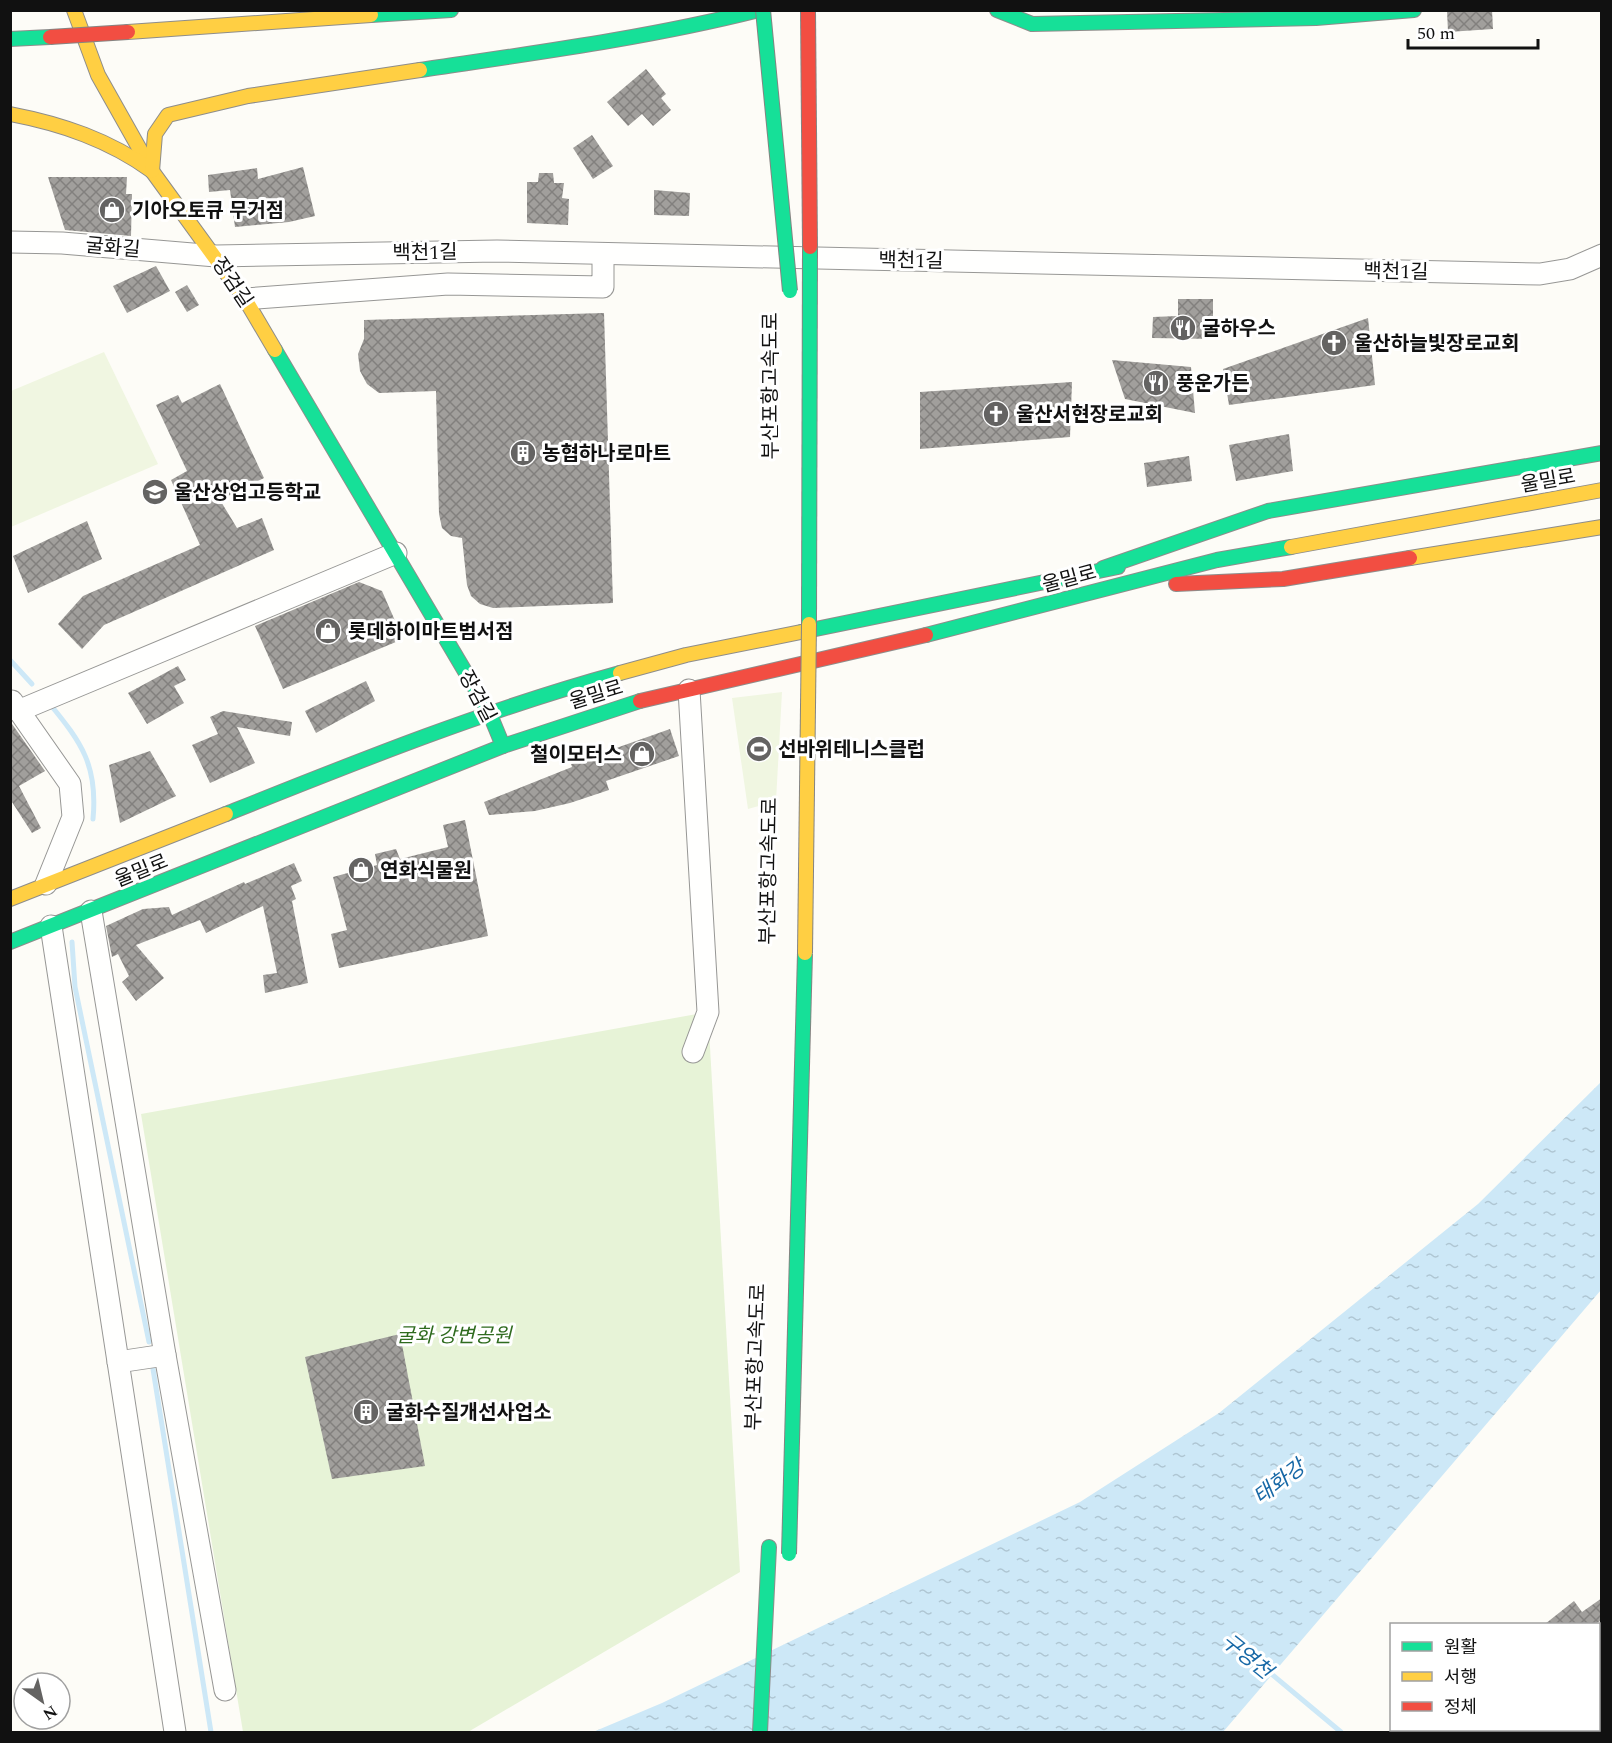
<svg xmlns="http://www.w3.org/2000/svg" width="1612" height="1743" viewBox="0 0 1612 1743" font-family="Spectral,'Noto Sans KR',serif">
  <defs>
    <pattern id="water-ripples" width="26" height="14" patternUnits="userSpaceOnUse" patternTransform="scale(1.5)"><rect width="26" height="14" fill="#cde8f7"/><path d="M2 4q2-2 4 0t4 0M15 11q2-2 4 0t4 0" fill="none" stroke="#afc6d3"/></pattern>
    <pattern id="building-cross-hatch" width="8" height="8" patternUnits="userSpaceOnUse" patternTransform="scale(1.5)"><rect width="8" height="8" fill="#a19f9c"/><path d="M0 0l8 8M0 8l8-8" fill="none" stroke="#82807e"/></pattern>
  </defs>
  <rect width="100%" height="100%" fill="#fdfcf7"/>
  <path fill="#e7f3d7" d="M708 1012 740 1572 468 1732H243L141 1114Z"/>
  <g fill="#f0f6e1">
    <path d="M104 352 158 464 11 527V391Z"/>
    <path d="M782 692 776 801 748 809 732 698Z"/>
  </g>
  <path fill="url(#water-ripples)" d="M1601 1082V1290L1223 1732H593L662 1703 1080 1502 1219 1413 1478 1204Z"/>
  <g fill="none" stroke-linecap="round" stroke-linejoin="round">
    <g stroke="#cde8f7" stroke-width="5">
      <path d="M10 660 32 684"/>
      <path d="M49 703C82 743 98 766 93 819"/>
      <path d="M72 942 75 987 149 1342"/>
      <path d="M153 1369 211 1732"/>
      <path d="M1269 1672 1341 1732"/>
    </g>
  </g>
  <g fill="url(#building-cross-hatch)">
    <path d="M1447 10H1492L1493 29 1448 32Z"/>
    <path d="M646 69 666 94 661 98 671 110 653 126 642 114 628 126 607 102Z"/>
    <path d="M592 135 613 166 593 179 573 148Z"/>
    <path d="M303 167 315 216 289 222 235 227 230 190 209 192 208 175 257 168 258 179Z"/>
    <path d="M539 173H553L554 183H564L562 198 569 199 568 225 527 223V182H538Z"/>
    <path d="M48 177H127L126 194H132L131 236 65 230Z"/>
    <path d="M654 190 690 193 689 216 654 215Z"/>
    <path d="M156 266 170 291 127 313 113 286Z"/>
    <path d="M187 285 199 305 187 312 175 292Z"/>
    <path d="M1178 299H1213V339L1152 338 1153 317 1178 316Z"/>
    <path d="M604 313 613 603 493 608 480 604 471 596 467 585 462 538 451 536 442 528 439 514 436 391 379 393 367 384 360 371 358 354 364 339V320Z"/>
    <path d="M1368 318 1375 385 1229 405 1223 369Z"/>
    <path d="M1112 360 1191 367 1195 413 1125 399Z"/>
    <path d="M1072 382 1070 437 920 449V392Z"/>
    <path d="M220 384 264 478 220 500 237 528 262 518 274 550 104 625 82 649 58 624 83 596 200 545 171 480 187 471 156 405 178 395 182 403Z"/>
    <path d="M1289 434 1293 471 1236 481 1229 445Z"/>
    <path d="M1189 456 1192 481 1147 487 1144 463Z"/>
    <path d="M87 521 102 559 28 593 13 556Z"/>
    <path d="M359 582 382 591 403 639 283 689 255 626Z"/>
    <path d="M178 666 186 680 174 686 184 703 147 724 128 693Z"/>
    <path d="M366 681 375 701 316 733 305 711Z"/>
    <path d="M223 711 292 722 290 736 237 727 255 763 210 783 192 745 218 734 210 717Z"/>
    <path d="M10 721 45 771 19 786 41 828 32 833 10 799Z"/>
    <path d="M670 729 679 756 606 781 609 790 570 803 535 811 489 815 484 802 572 767 571 764Z"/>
    <path d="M150 751 176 796 120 823 109 765Z"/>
    <path d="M465 820 488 936 339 968 331 934 347 930 333 877 377 865 375 854 396 849 400 859 448 847 443 825Z"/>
    <path d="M294 863 302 881 291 886 296 899 292 901 308 983 265 993 263 975 277 973 263 906 206 933 200 920 136 945 164 978 136 1001 122 982 129 976 118 954 112 957 106 926 143 909 169 907 172 915 244 882 245 884Z"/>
    <path d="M400 1334 425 1466 332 1479 305 1357Z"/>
    <path d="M1602 1598V1620L1595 1624H1545L1574 1601 1582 1612Z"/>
  </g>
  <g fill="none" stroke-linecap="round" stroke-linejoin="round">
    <g stroke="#979795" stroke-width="23">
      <g id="street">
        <path d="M10 242 62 243 216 256 497 251 1540 274 1570 269 1602 255"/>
        <path d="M245 299 448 284 603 287V254"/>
        <path d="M689 690 708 1012 693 1052"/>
        <path d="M12 701 70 784 73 817 46 884"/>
        <path d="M18 711 396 553"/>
        <path d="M91 911 165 1355 225 1690"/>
        <path d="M51 926 175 1732"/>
        <path d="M118 1362 165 1355"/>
      </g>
    </g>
    <g stroke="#8e8d8b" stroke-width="16">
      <g id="fast">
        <path d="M997 10 1032 24 1316 18 1414 10"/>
        <path d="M371 15 451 10"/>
        <path d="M10 39 50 37"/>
        <path d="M420 70C534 53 648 38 759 10"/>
        <path d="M275 350 489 712 503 746"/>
        <path d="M1103 568 1268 511 1602 453"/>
        <path d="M801 632 1118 567"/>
        <path d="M926 635 1217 560 1291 547"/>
        <path d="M226 814C356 762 485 710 620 673"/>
        <path d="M10 942 503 746 640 701"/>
        <path d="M760 1732 769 1547"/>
      </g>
    </g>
    <g stroke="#8e8d8b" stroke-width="16">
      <g id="slow">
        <path d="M74 10 98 75 152 171 245 299 275 350"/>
        <path d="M128 32 371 15"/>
        <path d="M10 114C62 124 109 140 152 171"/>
        <path d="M152 171 155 134 168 115 248 96 420 70"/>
        <path d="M1291 547 1602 490"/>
        <path d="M1410 558 1602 527"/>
        <path d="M620 673 686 655 801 632"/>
        <path d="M10 899 226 814"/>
      </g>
    </g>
    <g stroke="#8e8d8b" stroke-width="16">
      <g id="jam">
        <path d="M1176 584 1283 579 1410 558"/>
        <path d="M640 701 926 635"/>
      </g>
    </g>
    <use href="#street" stroke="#fffffe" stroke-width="21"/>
    <use href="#fast" stroke="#16e098" stroke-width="14"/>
    <use href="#slow" stroke="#ffcf43" stroke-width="14"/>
    <use href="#jam" stroke="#f24e42" stroke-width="14"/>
    <g stroke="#858482" stroke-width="16" stroke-linecap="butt">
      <g id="fast-bridge">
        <path d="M763 10 790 291"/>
        <path d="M809 624 810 247"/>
        <path d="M789 1554 805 953"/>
      </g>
    </g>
    <g stroke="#858482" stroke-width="16" stroke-linecap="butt">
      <path id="slow-bridge" d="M805 953 809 624"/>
    </g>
    <g stroke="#858482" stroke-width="16" stroke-linecap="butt">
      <g id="jam-bridge">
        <path d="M808 10 810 247"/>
        <path d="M50 37 128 32"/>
      </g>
    </g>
    <use href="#fast-bridge" stroke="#16e098" stroke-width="14"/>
    <use href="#slow-bridge" stroke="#ffcf43" stroke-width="14"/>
    <use href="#jam-bridge" stroke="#f24e42" stroke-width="14"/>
  </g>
  <defs>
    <g id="shop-disc" transform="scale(1.35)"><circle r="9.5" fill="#646362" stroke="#fff"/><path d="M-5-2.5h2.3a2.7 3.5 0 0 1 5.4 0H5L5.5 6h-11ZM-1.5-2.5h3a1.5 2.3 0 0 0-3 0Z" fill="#fff"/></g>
    <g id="restaurant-disc" transform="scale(1.35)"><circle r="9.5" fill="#646362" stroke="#fff"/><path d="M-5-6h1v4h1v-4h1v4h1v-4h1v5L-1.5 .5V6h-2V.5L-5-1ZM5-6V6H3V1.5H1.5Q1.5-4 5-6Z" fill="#fff"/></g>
    <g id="church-disc" transform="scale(1.35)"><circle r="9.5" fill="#646362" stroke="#fff"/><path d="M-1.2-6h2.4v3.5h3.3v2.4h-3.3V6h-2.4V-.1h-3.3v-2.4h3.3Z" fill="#fff"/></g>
    <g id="building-disc" transform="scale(1.35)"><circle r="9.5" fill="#646362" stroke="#fff"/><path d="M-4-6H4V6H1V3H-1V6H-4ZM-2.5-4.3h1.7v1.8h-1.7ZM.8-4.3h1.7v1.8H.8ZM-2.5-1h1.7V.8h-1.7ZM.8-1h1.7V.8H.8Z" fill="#fff"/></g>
    <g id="school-disc" transform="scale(1.35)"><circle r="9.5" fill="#646362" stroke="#fff"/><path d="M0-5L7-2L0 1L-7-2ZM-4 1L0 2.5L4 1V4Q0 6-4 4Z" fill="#fff"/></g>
    <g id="stadium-disc" transform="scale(1.35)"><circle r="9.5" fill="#646362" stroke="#fff"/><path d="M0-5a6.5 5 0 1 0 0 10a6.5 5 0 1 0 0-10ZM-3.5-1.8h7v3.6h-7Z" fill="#fff"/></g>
  </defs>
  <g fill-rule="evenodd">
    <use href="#shop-disc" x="112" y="210"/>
    <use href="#restaurant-disc" x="1183" y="328"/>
    <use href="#church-disc" x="1334" y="343"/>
    <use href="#restaurant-disc" x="1156" y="383"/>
    <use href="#church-disc" x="996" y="414"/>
    <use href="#building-disc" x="523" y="453"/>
    <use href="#school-disc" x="155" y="492"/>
    <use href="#shop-disc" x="328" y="631"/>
    <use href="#stadium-disc" x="759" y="749"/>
    <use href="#shop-disc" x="642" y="754"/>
    <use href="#shop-disc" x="361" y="870"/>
    <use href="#building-disc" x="366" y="1412"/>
  </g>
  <g text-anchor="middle" stroke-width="6" stroke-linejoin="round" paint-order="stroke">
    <g font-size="20" font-weight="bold" fill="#111" stroke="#fff" text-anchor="start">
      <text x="132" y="217">기아오토큐 무거점</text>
      <text x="1202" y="335">굴하우스</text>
      <text x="1354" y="350">울산하늘빛장로교회</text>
      <text x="1176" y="390">풍운가든</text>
      <text x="1016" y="421">울산서현장로교회</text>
      <text x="542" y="460">농협하나로마트</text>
      <text x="174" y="499">울산상업고등학교</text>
      <text x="348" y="638">롯데하이마트범서점</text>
      <text x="778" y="756">선바위테니스클럽</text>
      <text x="622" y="761" text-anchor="end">철이모터스</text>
      <text x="380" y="877">연화식물원</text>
      <text x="386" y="1419">굴화수질개선사업소</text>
    </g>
    <g font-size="20" fill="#111" stroke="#fff">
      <text transform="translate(113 247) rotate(5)" y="7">굴화길</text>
      <text transform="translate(425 252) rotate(-1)" y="7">백천1길</text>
      <text transform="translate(911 260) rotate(1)" y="7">백천1길</text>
      <text transform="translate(1396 271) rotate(1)" y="7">백천1길</text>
      <text transform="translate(233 282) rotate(56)" y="7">장검길</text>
      <text transform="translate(770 386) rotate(-90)" y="7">부산포항고속도로</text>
      <text transform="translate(1548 480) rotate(-10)" y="7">울밀로</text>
      <text transform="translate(1069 578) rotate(-15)" y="7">울밀로</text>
      <text transform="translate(596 694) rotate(-17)" y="7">울밀로</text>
      <text transform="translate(478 696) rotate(62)" y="7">장검길</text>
      <text transform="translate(141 870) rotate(-22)" y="7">울밀로</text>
      <text transform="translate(768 871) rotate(-89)" y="7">부산포항고속도로</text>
      <text transform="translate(755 1357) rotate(-88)" y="7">부산포항고속도로</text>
    </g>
    <g font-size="20" font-style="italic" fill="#2f6b1f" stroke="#fff">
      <text x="454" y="1342">굴화 강변공원</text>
    </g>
    <g font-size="21" font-style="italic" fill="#1768a6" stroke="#fff">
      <text transform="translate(1279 1482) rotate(-37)" y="7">태화강</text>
      <text transform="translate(1247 1656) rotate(39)" y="7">구영천</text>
    </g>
  </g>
  <rect width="1612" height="1743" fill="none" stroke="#111111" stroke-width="24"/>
  <rect x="1390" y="1623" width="210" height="108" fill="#ffffff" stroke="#a0a0a0" stroke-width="1.5"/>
  <rect x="1402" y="1642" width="30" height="9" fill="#16e098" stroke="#a0a0a0" stroke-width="1.5"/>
  <text x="1444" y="1653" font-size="18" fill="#111111">원활</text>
  <rect x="1402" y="1672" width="30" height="9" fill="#ffcf43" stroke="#a0a0a0" stroke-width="1.5"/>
  <text x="1444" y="1683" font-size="18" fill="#111111">서행</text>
  <rect x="1402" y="1702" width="30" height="9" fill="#f24e42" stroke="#a0a0a0" stroke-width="1.5"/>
  <text x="1444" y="1713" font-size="18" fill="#111111">정체</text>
  <g transform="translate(42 1701) rotate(146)"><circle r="28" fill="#ffffff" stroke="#a0a0a0" stroke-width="1.5"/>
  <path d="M0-4.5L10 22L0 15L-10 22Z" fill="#646362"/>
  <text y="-9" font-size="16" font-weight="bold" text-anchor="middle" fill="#111111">N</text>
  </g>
  <path d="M1408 39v9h130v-9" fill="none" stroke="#111111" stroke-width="3"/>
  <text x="1417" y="39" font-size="18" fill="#111111" stroke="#ffffff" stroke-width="4.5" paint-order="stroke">50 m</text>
</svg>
